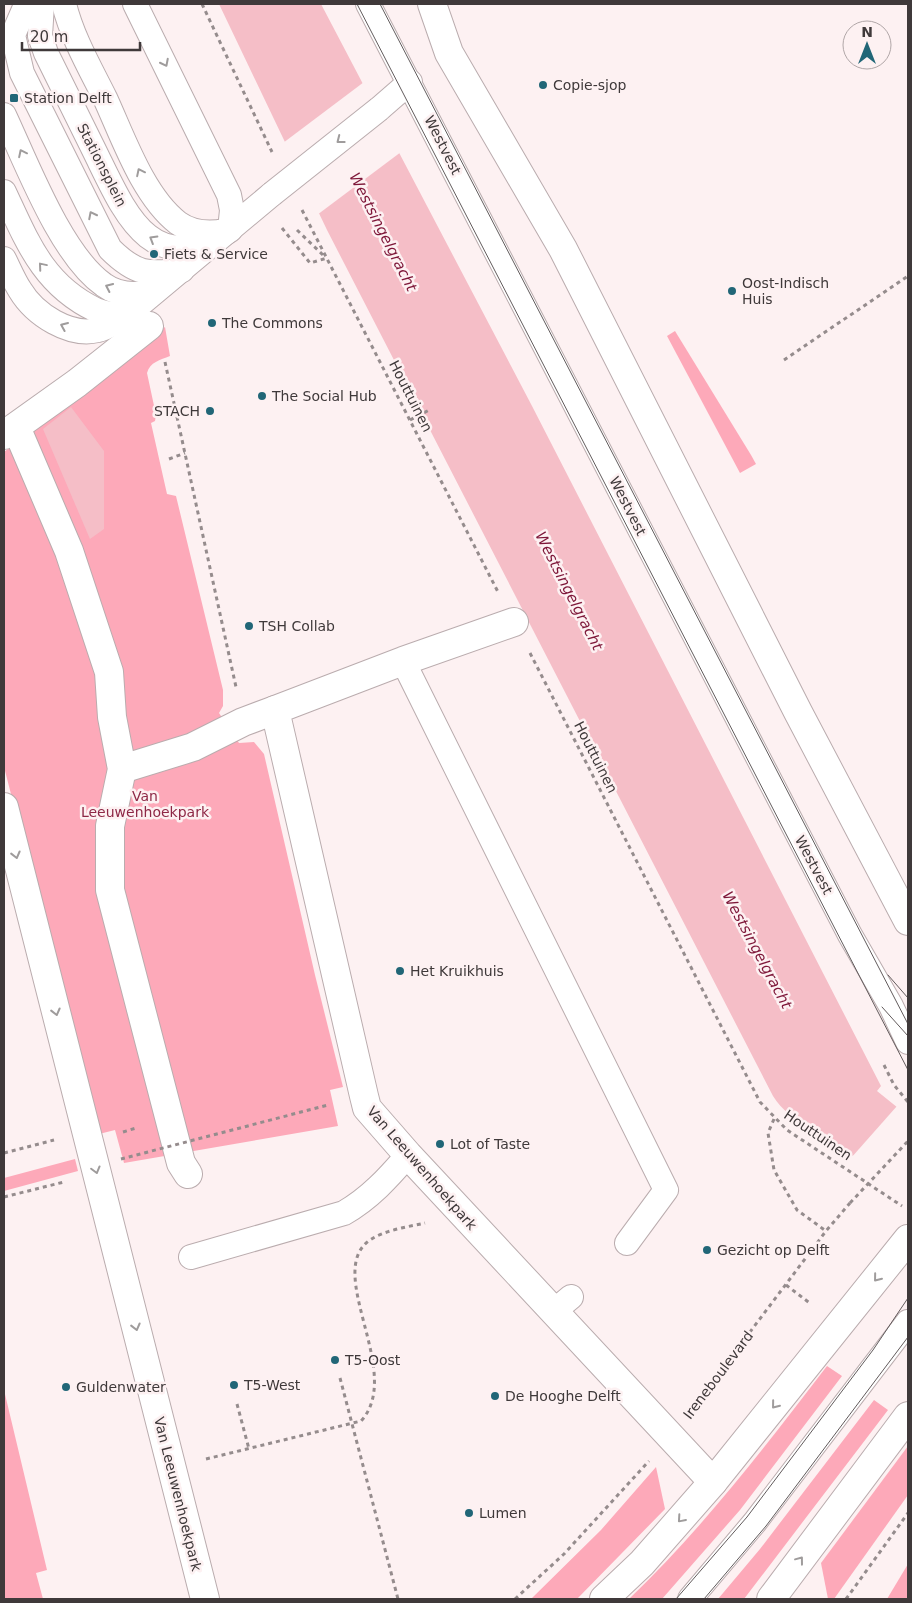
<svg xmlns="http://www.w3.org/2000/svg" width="912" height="1603" viewBox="0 0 912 1603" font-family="'DejaVu Sans',sans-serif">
  <rect width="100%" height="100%" fill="#fdf1f2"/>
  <g fill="#fda9b9">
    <path d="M165 327 170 356C160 360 150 362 147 373L156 415 155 421 151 423 167 494 176 496 223 690V706L219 713 239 743 254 742 264 754 315 975 343 1087 330 1090 338 1126 124 1163 115 1130 99 1134 4 767V452Z"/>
    <path d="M675 331 751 455 756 464 740 473 667 336Z"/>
    <path d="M75 1159 78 1171 4 1191V1178Z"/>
    <path d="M827 1366 842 1376 740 1510 662 1599H629C703 1528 765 1447 827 1366Z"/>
    <path d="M4 1390 47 1570 36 1573 43 1599H4Z"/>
    <path d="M874 1400 888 1410 744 1599H718L760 1549Z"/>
    <path d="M908 1446V1495L834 1599H828L821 1563Z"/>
    <path d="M656 1467 665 1509 577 1599H531L601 1530Z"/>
    <path d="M908 1564V1599H887Z"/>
  </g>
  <g fill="#f5bec7">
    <path d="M219 4H321L532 406 881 1086 877 1091 908 1116 853 1156C827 1139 790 1123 773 1096L327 230Z"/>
    <path d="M71 407 104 451V529L90 539 43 429Z"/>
  </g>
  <g fill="#fdf1f2">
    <path d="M364 82 401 152 317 215 283 143Z"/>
    <path d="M897 1106 908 1114V1196L851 1158Z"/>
  </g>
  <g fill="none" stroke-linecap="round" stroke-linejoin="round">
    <g stroke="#baacae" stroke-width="26">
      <g id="lane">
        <path d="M42 4 40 36 46 53C62 86 79 119 95 152 125 213 151 281 230 230L232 210 229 195 135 4"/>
        <path d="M64 4C72 37 90 68 105 98 123 137 143 196 178 223 192 233 209 234 225 231"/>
        <path d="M368 4 765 771 850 935 891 1006 908 1042"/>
        <path d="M26 5 13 35 22 73 110 249C135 274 148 275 182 270"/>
        <path d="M379 109 410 82"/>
        <path d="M4 115C27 164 61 255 104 285 119 296 139 295 155 291"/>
        <path d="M4 192C27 241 43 285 96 310 104 314 117 314 126 316"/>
        <path d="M4 259C9 269 14 281 20 290 35 315 70 337 98 330 108 328 117 320 126 316L272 194"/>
        <path d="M403 661 666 1190 627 1243"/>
        <path d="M191 1257 344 1213C370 1198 388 1178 408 1155"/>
        <path d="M553 1312 571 1297"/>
        <path d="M690 1599 755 1522 908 1322"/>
      </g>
    </g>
    <g stroke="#baacae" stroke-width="30">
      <g id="street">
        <path d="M432 4 449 53 563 249 798 712 908 921"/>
        <path d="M16 427 69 551 109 672 112 717 122 769 110 826V890L181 1163 188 1174"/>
        <path d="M4 435 77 383 149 326"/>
        <path d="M514 622 403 661 275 710 364 1096 367 1108 408 1155 713 1482"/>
        <path d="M122 769 193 747 243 722 275 710"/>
        <path d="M4 807 205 1599"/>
      </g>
    </g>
    <g stroke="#baacae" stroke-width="30">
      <g id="secondary">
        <path d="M604 1599 642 1563 713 1482 908 1239"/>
        <path d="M771 1599 908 1416"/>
      </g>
    </g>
    <g stroke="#958c8d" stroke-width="3" stroke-dasharray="4 4" stroke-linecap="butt">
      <path d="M202 4 272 152"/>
      <path d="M302 210 498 592"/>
      <path d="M282 228 310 263 327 258"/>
      <path d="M297 230 324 256"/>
      <path d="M784 360 908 276"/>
      <path d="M165 362 236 687"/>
      <path d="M410 420 431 409"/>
      <path d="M169 459 185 453"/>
      <path d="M530 653 760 1102 787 1130 902 1206"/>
      <path d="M884 1065 894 1085 908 1102"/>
      <path d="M774 1119 768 1133 774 1170 797 1210 826 1231"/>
      <path d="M123 1132 136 1128"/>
      <path d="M4 1153 54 1140"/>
      <path d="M4 1197 64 1182"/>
      <path d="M786 1285 811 1304"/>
      <path d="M340 1378 398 1599"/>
      <path d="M237 1404 249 1449"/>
      <path d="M692 1409 826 1231 850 1203"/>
      <path d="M206 1459 361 1421C405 1373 323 1272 370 1240 385 1230 407 1227 425 1223"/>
      <path d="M515 1599 564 1554 649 1461"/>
      <path d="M846 1599 908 1513"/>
    </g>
    <use href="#lane" stroke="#fff" stroke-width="24"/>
    <use href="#street" stroke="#fff" stroke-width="28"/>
    <use href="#secondary" stroke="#fff" stroke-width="28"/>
    <g stroke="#625b5c" stroke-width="1">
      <path d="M357 4 908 1070"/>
      <path d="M380 4 908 1024"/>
      <path d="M888 975 908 998"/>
      <path d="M882 1007 908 1036"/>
      <path d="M676 1599 747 1517 873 1350 908 1298"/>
      <path d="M704 1599 766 1526 908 1337"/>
    </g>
    <g stroke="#baacae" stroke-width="26" stroke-linecap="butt">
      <path id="lane-bridge" d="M272 194 379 109"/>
    </g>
    <g stroke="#958c8d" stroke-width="3" stroke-dasharray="4 4" stroke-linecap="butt">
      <path d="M121 1159 328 1105"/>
      <path d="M850 1203 908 1141"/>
    </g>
    <use href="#lane-bridge" stroke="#fff" stroke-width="24"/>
  </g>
  <defs><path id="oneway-chevron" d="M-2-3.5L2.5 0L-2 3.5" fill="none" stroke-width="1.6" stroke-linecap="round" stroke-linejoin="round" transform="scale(1.25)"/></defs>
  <g stroke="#9f9c9c">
    <use href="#oneway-chevron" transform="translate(165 63) rotate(63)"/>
    <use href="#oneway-chevron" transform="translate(340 140) rotate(142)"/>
    <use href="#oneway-chevron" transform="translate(22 153) rotate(-116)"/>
    <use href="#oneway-chevron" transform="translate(140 172) rotate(-116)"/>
    <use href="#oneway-chevron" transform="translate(92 215) rotate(-117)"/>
    <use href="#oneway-chevron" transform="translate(153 239) rotate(-149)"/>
    <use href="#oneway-chevron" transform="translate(42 266) rotate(-130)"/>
    <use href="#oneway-chevron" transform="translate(109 287) rotate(-155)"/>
    <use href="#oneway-chevron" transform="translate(64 326) rotate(-157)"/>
    <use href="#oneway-chevron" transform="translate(16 855) rotate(76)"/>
    <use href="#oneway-chevron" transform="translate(56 1012) rotate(76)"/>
    <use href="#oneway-chevron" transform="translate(96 1170) rotate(75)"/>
    <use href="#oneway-chevron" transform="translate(877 1278) rotate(129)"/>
    <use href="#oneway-chevron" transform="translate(136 1327) rotate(76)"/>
    <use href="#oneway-chevron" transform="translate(775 1405) rotate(129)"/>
    <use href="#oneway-chevron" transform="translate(681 1519) rotate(131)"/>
    <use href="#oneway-chevron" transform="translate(800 1560) rotate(-53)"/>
  </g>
  <g fill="#216677" stroke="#fdf1f2" stroke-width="2">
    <circle cx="543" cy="85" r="5"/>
    <rect x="9" y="93" width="10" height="10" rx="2.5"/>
    <circle cx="154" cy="254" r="5"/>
    <circle cx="732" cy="291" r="5"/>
    <circle cx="212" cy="323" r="5"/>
    <circle cx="262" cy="396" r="5"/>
    <circle cx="210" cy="411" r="5"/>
    <circle cx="249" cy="626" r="5"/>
    <circle cx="400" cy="971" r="5"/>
    <circle cx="440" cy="1144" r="5"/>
    <circle cx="707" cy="1250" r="5"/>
    <circle cx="335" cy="1360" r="5"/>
    <circle cx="234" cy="1385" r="5"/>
    <circle cx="66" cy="1387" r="5"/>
    <circle cx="495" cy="1396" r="5"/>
    <circle cx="469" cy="1513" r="5"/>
  </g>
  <g text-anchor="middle" stroke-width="5" stroke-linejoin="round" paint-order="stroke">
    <g font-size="14" fill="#3f393a" stroke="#fdf1f2" text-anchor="start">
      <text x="553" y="90">Copie-sjop</text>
      <text x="24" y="103">Station Delft</text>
      <text x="164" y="259">Fiets &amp; Service</text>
      <text x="742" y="288">Oost-Indisch<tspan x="742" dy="16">Huis</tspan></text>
      <text x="222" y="328">The Commons</text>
      <text x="272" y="401">The Social Hub</text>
      <text x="200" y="416" text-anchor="end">STACH</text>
      <text x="259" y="631">TSH Collab</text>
      <text x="410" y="976">Het Kruikhuis</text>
      <text x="450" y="1149">Lot of Taste</text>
      <text x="717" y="1255">Gezicht op Delft</text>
      <text x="345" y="1365">T5-Oost</text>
      <text x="244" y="1390">T5-West</text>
      <text x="76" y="1392">Guldenwater</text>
      <text x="505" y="1401">De Hooghe Delft</text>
      <text x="479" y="1518">Lumen</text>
    </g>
    <g font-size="14" fill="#3f393a" stroke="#fdf1f2">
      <text transform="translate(443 145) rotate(63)" y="5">Westvest</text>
      <text transform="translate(102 165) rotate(63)" y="5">Stationsplein</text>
      <text transform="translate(411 396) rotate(63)" y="5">Houttuinen</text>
      <text transform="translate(628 506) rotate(63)" y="5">Westvest</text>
      <text transform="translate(596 757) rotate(63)" y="5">Houttuinen</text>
      <text transform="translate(814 865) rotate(62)" y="5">Westvest</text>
      <text transform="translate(818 1135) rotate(34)" y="5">Houttuinen</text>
      <text transform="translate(422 1168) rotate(49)" y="5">Van Leeuwenhoekpark</text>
      <text transform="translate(718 1375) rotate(-53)" y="5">Ireneboulevard</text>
      <text transform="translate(178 1494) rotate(76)" y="5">Van Leeuwenhoekpark</text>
    </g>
    <g font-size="14" fill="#8e2846" stroke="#fdf1f2">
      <text x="145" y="801">Van<tspan x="145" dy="16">Leeuwenhoekpark</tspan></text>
    </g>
    <g font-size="15" font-style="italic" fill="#7e1739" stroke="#fdf1f2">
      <text transform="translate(383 232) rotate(63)" y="5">Westsingelgracht</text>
      <text transform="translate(569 591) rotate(63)" y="5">Westsingelgracht</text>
      <text transform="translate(757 950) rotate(62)" y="5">Westsingelgracht</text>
    </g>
  </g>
  <rect width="912" height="1603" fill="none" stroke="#3f393a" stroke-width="10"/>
  <g transform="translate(867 45)"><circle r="24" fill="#fdf1f2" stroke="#b1a7a8"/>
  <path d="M0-4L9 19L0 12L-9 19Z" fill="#216677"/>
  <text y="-8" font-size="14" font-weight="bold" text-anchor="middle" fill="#3f393a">N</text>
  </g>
  <path d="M22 42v8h118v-8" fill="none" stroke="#3f393a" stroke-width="2.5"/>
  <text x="30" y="42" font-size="15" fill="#3f393a" stroke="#fdf1f2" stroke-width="4" paint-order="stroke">20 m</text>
</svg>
